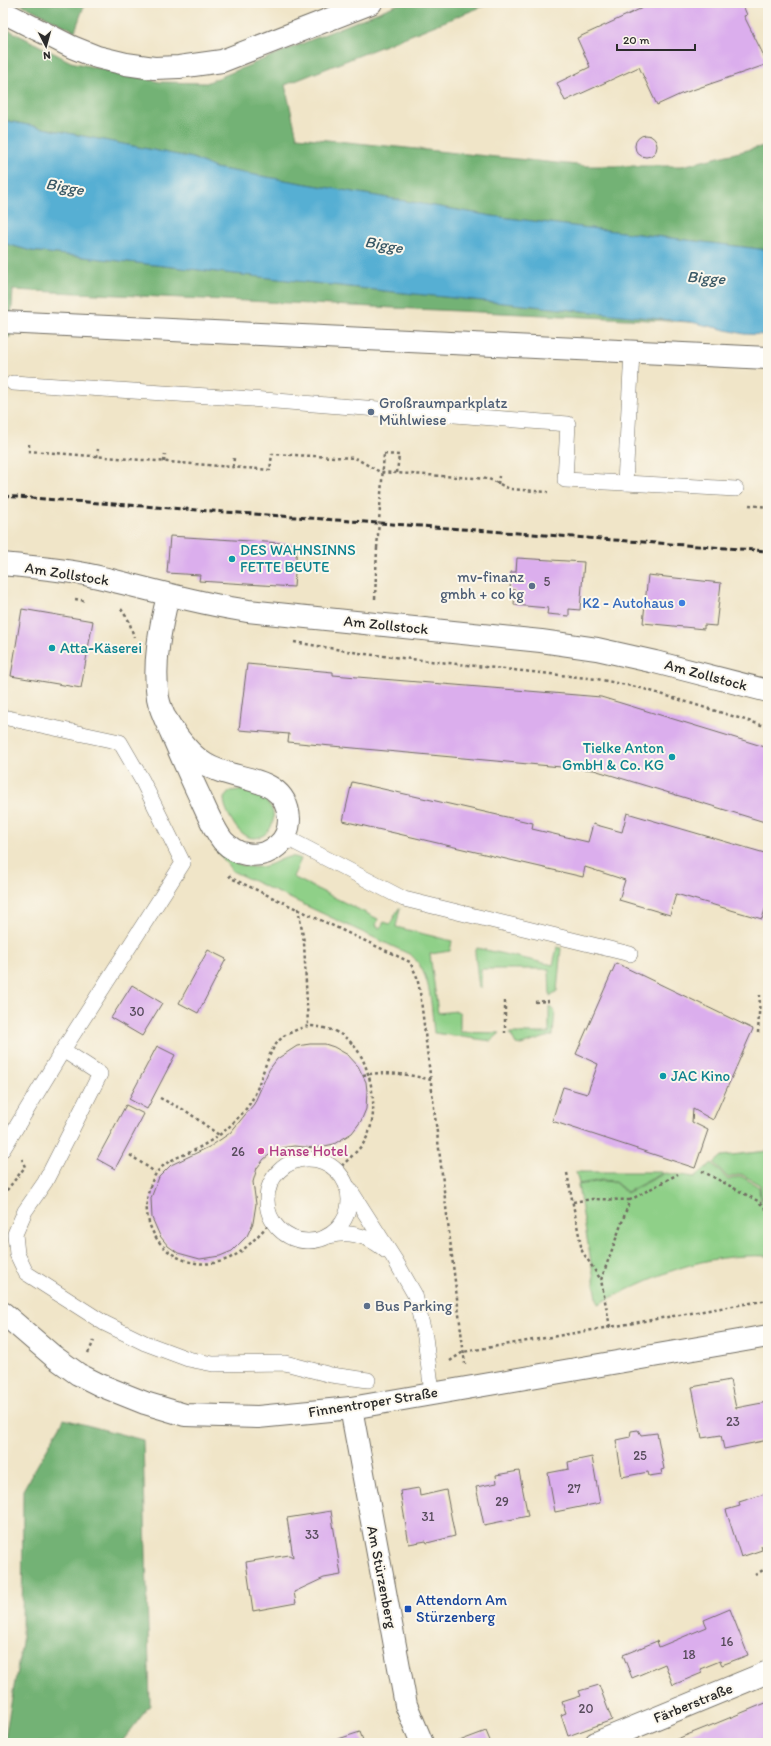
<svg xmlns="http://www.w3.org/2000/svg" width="771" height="1746" viewBox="0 0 771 1746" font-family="Itim,sans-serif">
  <rect width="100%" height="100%" fill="#fbf7ec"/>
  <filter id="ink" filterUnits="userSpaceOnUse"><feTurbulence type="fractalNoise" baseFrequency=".025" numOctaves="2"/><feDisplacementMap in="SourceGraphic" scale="8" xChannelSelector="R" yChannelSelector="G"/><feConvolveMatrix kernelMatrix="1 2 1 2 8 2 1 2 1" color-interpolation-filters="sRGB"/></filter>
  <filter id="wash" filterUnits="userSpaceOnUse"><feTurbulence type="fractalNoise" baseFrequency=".012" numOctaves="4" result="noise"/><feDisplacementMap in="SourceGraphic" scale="16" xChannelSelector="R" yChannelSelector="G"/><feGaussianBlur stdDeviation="0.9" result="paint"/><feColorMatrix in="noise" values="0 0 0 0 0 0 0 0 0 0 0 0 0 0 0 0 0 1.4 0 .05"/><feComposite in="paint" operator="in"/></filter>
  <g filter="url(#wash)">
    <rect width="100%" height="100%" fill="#f0e5c8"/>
    <g fill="#8fd088" stroke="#5d7e5a">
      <path d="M239 790C306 801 259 866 234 824 229 816 224 807 224 798L230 791Z"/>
      <path d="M214 846C228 862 248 872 269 865 280 861 289 853 301 859L293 877 378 919 376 926 380 928 384 922 390 924 399 908H400L396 927 452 941 450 951 430 954 438 1013 457 1011 460 1013V1032L500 1033 491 1041 434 1033C431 1007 432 974 411 955L232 871Z"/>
      <path d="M557 947 561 948 557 991 550 996 549 969H481V988H479L475 953 477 948 553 965Z"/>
      <path d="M549 1006 555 1012 553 1035 521 1045 516 1044 510 1033H549Z"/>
      <path d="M768 1151V1194L761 1199 760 1185 741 1174 728 1178 714 1163 722 1156Z"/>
      <path d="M712 1163 728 1180 741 1176 759 1187 760 1201 768 1195V1256C701 1253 657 1275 598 1304L578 1185 602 1181 614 1182 627 1193 665 1173 695 1177Z"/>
      <path d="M576 1172H660L663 1173 627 1192 614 1181 602 1180 579 1184Z"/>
    </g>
    <g fill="#73b274" stroke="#4f6e50">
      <path d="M19 3H85L75 31Z"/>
      <path d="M401 3H491L285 85 297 137 587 166H682L768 145V250L492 216 215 168 193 158 3 120V27L71 62 160 82 206 83Z"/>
      <path d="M3 243 31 251 385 291 691 322 13 290 10 337 3 338Z"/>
      <path d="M64 1419 143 1440 150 1705 121 1743H4L22 1642 23 1490Z"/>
    </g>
    <path fill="#56afd3" stroke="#406d7f" d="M3 120 193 158 215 168 492 216 768 250V335L744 334 691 322 385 291 31 251 3 243Z"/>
    <g id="blocks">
      <g fill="#dbaeed">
        <path d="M653 3H742L747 15 744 16 768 64 681 94 657 105 639 67 565 101 557 83 590 67 577 38Z"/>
        <circle cx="646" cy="146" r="11"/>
        <path d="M170 536 297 544 294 587 199 581 200 575 167 573Z"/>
        <path d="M517 558 584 562 580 610 569 609V616L547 614 548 608 514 605 515 590H510L511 572H516Z"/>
        <path d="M648 575 721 583 716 626 704 625V629L643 623Z"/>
        <path d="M22 609 93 621 81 688 11 676Z"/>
        <path d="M247 664 333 672V675L601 697 752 743 768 748V823L594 770 288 742 289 734 239 730Z"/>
        <path d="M352 782 533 823 532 829 588 842 593 824 622 832 627 813 768 854V900L762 919 676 894 670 915 619 900 625 880 585 867 583 877 343 821Z"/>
        <path d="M208 950 226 959 198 1013 179 1003Z"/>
        <path d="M616 963 753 1029 713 1120 693 1109 692 1122 708 1130 695 1168 552 1121 563 1087 587 1094 598 1064 576 1054Z"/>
        <path d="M132 985 162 1003 142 1036 111 1018Z"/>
        <path d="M310 1044H325L334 1047 348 1055 358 1066 366 1082 367 1091 366 1109 361 1121 352 1133 334 1144 315 1148 294 1146 282 1148 273 1152 264 1159 257 1168 253 1182 256 1204 253 1223 247 1236 232 1251 220 1256 200 1259 178 1253 168 1246 160 1236 152 1218 151 1198 159 1177 171 1165 211 1146 230 1133 254 1104 269 1070 277 1059 297 1046Z"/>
        <path d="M157 1046 175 1055 147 1109 129 1099Z"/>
        <path d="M126 1105 144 1114 115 1169 97 1159Z"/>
        <path d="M730 1380 736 1408 767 1402 768 1440 724 1449 721 1435 702 1438 692 1387Z"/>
        <path d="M638 1430 641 1435 657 1433 664 1469 661 1470 662 1474 649 1476 648 1472 622 1477 616 1440 630 1437 631 1431Z"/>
        <path d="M592 1457 600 1503 555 1512 548 1473 569 1469 568 1462Z"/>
        <path d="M519 1471 528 1516 484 1525 476 1487 497 1483 496 1475Z"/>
        <path d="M419 1488 420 1496 446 1490 455 1536 427 1543 426 1541 409 1544 400 1491Z"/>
        <path d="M768 1493V1544L761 1546 762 1550 741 1557 726 1510 740 1506 739 1502Z"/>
        <path d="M331 1511 341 1575 324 1578 294 1592 296 1603 253 1611 246 1562 289 1555 293 1557 287 1518Z"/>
        <path d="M730 1609 748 1655 722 1665 720 1661 700 1669 702 1673 673 1685 665 1664 632 1678 623 1655 657 1641 659 1647 707 1627 704 1620Z"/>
        <path d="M599 1685 612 1720 568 1736 561 1715 566 1713 562 1702 581 1696 579 1691Z"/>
        <path d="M768 1702V1743H667L717 1723Z"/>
        <path d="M486 1731 491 1743H454Z"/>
        <path d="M360 1732 364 1743H326Z"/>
      </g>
    </g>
  </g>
  <g filter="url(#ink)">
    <use href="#blocks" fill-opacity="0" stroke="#706c62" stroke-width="1"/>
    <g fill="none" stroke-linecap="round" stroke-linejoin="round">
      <g stroke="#706c62" stroke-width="16">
        <g id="lane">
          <path d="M13 383 238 398 568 424 565 480 625 483 632 352"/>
          <path d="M625 483 736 489"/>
          <path d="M3 717 120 742 142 780 183 863 63 1050 3 1149"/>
          <path d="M285 837 404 899 630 954"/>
          <path d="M63 1050 100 1074 45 1182 25 1211 15 1234 17 1254 26 1273 104 1323 145 1343 188 1359 213 1364 285 1363 331 1375 368 1380"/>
          <circle cx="308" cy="1200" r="41"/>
          <path d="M349 1188 395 1260 415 1295 425 1337 432 1393"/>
          <path d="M329 1236C351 1230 369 1236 386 1251"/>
        </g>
      </g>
      <g stroke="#706c62" stroke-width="24">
        <g id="street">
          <path d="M3 12 72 47 97 57 126 64 154 68 179 67 222 61 371 3"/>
          <path d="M166 719C176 736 188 753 205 764 235 783 286 773 289 819 289 829 285 840 277 846 268 854 258 856 246 854 238 853 229 847 223 841 213 828 206 810 199 795 189 774 180 753 171 732 166 721 160 709 158 698 153 664 160 628 168 596"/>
          <path d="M3 1313 53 1356 78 1374 100 1385 145 1403 185 1415 258 1417 351 1408"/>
          <path d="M596 1743 768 1672"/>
        </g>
      </g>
      <g stroke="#706c62" stroke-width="24">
        <g id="secondary">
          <path d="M3 322 768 358"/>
          <path d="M3 564C30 567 58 569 85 574 140 586 192 603 248 611L541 641 597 649 655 662 768 691"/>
          <path d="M422 1743 406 1705 351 1408 768 1336"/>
        </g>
      </g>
      <g stroke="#706c62" stroke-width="2.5" stroke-dasharray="3 3" stroke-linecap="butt">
        <path d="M29 444V451L270 470 272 454 355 458 380 472 489 479 510 489 548 492"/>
        <path d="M384 454 399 455 397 473"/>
        <path d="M97 457 98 449"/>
        <path d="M164 462 165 454"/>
        <path d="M233 467 234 458"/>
        <path d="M498 484 499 476"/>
        <path d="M749 505 768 507"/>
        <path d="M75 599 86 601"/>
        <path d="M375 599 377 548"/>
        <path d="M121 609 129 621 134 637"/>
        <path d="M294 642 365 654 597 679 641 688 768 727"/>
        <path d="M3 694 6 682"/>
        <path d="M229 875 231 878 410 962 417 977 420 992 465 1364"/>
        <path d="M298 908 304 942 308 1025"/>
        <path d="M505 1001V1033"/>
        <path d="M535 1002 549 1001"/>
        <path d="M758 1033 760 995"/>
        <path d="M363 1075C387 1071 408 1074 431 1080"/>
        <path d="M3 1089 6 1102"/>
        <path d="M160 1098 186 1111 219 1135"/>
        <path d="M130 1155 155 1172"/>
        <path d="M702 1171 758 1201 768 1211"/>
        <path d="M567 1173 582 1251 601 1280"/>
        <path d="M3 1195 25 1167 22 1159"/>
        <path d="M573 1202 592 1199 630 1200"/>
        <path d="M272 1221C257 1236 243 1255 222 1261 174 1275 133 1230 151 1184 158 1163 174 1159 193 1151 206 1144 221 1135 231 1125 239 1117 248 1108 253 1098 262 1081 267 1049 283 1037 285 1034 291 1033 294 1031 308 1025 308 1025 324 1028 341 1031 356 1044 363 1060 374 1085 379 1120 363 1144 356 1153 346 1161 339 1169"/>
        <path d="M610 1327 601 1280 630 1200 678 1174"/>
        <path d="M88 1353 94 1341"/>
        <path d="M450 1361 463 1352 768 1300"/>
        <path d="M755 1575 768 1567"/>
      </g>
      <use href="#lane" stroke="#fff" stroke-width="15"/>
      <use href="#street" stroke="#fff" stroke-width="22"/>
      <use href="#secondary" stroke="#fff" stroke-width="22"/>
      <path stroke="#2b2b2b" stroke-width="3" stroke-dasharray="6 3" stroke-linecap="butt" d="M3 496 768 551"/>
      <path stroke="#706c62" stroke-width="2.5" stroke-dasharray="3 3" stroke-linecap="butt" d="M377 548 384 454"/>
    </g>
  </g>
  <g fill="#5c6f8a" stroke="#fbf7ec" stroke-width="1.5">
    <circle cx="371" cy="412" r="4"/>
    <circle cx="532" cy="586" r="4"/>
    <circle cx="367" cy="1306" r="4"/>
  </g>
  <g fill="#0f9aa8" stroke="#fbf7ec" stroke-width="1.5">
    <circle cx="232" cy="559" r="4"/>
    <circle cx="52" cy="648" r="4"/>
    <circle cx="672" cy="757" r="4"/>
    <circle cx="663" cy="1076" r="4"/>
  </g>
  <circle fill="#3f7fe0" stroke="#fbf7ec" stroke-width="1.5" cx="682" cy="603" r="4"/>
  <circle fill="#d1479c" stroke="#fbf7ec" stroke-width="1.5" cx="261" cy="1151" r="4"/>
  <rect fill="#1a4fb4" stroke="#fbf7ec" stroke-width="1.5" x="404" y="1605" width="8" height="8" rx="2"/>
  <g text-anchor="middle" stroke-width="4" stroke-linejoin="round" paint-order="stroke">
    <g font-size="13" fill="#574c5c">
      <text x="547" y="586">5</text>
      <text x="137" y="1016">30</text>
      <text x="238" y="1156">26</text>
      <text x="733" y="1426">23</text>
      <text x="640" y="1460">25</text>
      <text x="574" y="1493">27</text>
      <text x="502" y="1506">29</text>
      <text x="428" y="1521">31</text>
      <text x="312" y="1539">33</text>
      <text x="727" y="1646">16</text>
      <text x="689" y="1659">18</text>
      <text x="586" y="1713">20</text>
    </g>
    <g font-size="15" fill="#4e5e75" stroke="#fbf7ec" text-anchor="start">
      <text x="379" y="408">Großraumparkplatz<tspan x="379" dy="17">Mühlwiese</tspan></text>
      <text x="524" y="582" text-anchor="end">mv-finanz<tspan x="524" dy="17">gmbh + co kg</tspan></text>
      <text x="375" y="1311">Bus Parking</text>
    </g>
    <g font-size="15" fill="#0d838f" stroke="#fbf7ec" text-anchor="start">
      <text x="240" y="555">DES WAHNSINNS<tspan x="240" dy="17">FETTE BEUTE</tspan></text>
      <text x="60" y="653">Atta-Käserei</text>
      <text x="664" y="753" text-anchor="end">Tielke Anton<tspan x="664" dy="17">GmbH &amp; Co. KG</tspan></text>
      <text x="671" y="1081">JAC Kino</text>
    </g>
    <g font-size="15" fill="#2b2b2b" stroke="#fbf7ec">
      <text transform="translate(67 574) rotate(9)" y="5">Am Zollstock</text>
      <text transform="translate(386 625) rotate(6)" y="5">Am Zollstock</text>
      <text transform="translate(706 675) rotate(15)" y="5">Am Zollstock</text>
      <text transform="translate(373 1402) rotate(-9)" y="5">Finnentroper Straße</text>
      <text transform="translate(382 1577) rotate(79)" y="5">Am Stürzenberg</text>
      <text transform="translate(693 1703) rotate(-22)" y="5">Färberstraße</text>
    </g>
    <g font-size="15" fill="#366cbe" stroke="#fbf7ec" text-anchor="end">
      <text x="674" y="608">K2 - Autohaus</text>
    </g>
    <g font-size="15" fill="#b23c85" stroke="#fbf7ec" text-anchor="start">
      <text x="269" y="1156">Hanse Hotel</text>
    </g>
    <g font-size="15" fill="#164399" stroke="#fbf7ec" text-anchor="start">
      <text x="416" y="1605">Attendorn Am<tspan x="416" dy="17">Stürzenberg</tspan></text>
    </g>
    <g font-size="16" font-style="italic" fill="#3a5966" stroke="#fbf7ec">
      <text transform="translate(65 186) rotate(10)" y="6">Bigge</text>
      <text transform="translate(384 244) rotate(10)" y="6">Bigge</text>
      <text transform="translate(706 277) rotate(4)" y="6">Bigge</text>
    </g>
  </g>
  <rect width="771" height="1746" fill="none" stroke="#fbf7ec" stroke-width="16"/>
  <g transform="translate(46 46) rotate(174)" stroke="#fbf7ec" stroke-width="3" paint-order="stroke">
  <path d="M0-3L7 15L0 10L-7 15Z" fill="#2b2b2b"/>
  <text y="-6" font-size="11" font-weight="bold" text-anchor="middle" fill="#2b2b2b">N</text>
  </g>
  <path d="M617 44v6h78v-6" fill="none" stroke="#2b2b2b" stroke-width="2"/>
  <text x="623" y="44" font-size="12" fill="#2b2b2b" stroke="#fbf7ec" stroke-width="3" paint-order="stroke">20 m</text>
</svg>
